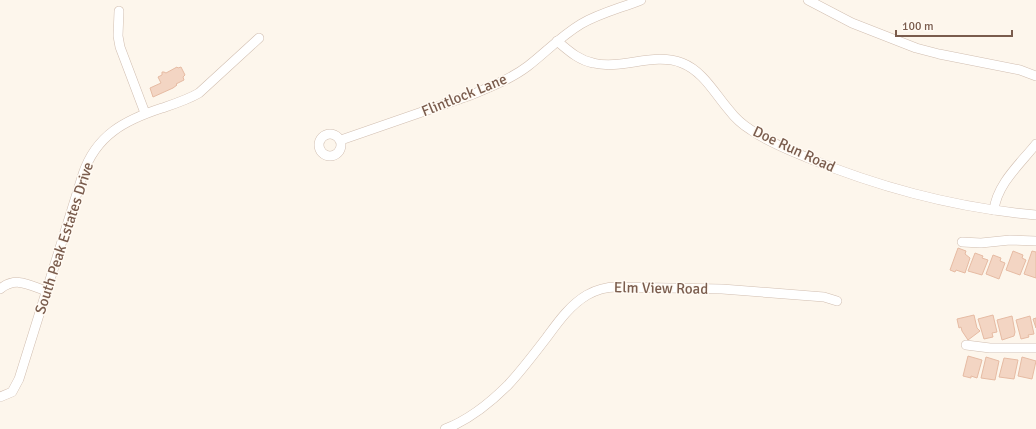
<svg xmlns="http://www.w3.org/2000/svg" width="1036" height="429" viewBox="0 0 1036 429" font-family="Signika,sans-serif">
  <rect width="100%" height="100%" fill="#fdf6ec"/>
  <g fill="#f3d5c3" stroke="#e6bba3">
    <path d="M177 67 178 68 181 67 185 75 183 77 184 80 176 84 177 85 173 88 153 97 150 88 161 83 158 77 162 75V72H164L166 73Z"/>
    <path d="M958 248 966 251 965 254 970 258 965 273 956 270 955 272 950 270Z"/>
    <path d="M1013 251 1023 255 1022 258 1026 260 1020 275 1006 270Z"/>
    <path d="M1032 251 1036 252V278L1024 274Z"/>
    <path d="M975 253 983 256 982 258 988 260 982 275 968 271Z"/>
    <path d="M993 255 1001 258 1000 261 1005 263 999 279 986 274Z"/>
    <path d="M974 315 977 328 980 331 968 340 962 331 961 327 959 328 957 319Z"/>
    <path d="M993 315 997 332 992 333 993 337 984 339 978 319Z"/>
    <path d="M1012 316 1015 332 1014 336 1002 340 997 320Z"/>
    <path d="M1030 316 1034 334 1028 335 1029 337 1021 339 1016 320Z"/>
    <path d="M1036 318V328L1033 319Z"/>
    <path d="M968 356 982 360 977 378 971 376V378L963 376Z"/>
    <path d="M986 357 999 361 995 380 981 378Z"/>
    <path d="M1022 357 1036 361 1032 379 1018 376Z"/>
    <path d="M1004 358 1018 360 1014 379 999 377Z"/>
  </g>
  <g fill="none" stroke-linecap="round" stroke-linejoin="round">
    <g stroke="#d1beb0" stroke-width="10">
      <g id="minor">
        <path d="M808 0 852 23 916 48 939 54 1020 70 1036 76"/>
        <path d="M119 11 118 36 120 47 145 113"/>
        <path d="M557 41C568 50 578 60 593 63 622 70 654 52 682 63 703 71 715 94 729 110 735 118 743 125 751 130 768 142 789 150 808 158 881 188 957 208 1036 215"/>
        <circle cx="330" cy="145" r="11"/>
        <path d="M341 140 471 95C490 87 511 79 528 66 546 52 561 36 581 24 600 13 621 8 641 0"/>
        <path d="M994 210C997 184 1020 164 1036 144"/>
        <path d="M962 242 981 243 1010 240 1036 241"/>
        <path d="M0 289C16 276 29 285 46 291"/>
        <path d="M966 345 990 348H1036"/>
        <path d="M0 397 12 392 19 379 83 174C96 135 125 120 162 108 174 104 187 100 199 93L259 38"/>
        <path d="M445 429C469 420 490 403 508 385 522 370 534 354 547 337 558 322 570 305 587 295 596 290 606 287 616 287L722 289 824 297 837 301"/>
      </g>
    </g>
    <use href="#minor" stroke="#fff" stroke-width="9"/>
  </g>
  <g text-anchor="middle" stroke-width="3" stroke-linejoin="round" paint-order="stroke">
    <g font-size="15" fill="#7a5c4d" stroke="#fffaf3">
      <text transform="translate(464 95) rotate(-22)" y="5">Flintlock Lane</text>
      <text transform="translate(794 149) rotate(25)" y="5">Doe Run Road</text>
      <text transform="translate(64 238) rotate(-72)" y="5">South Peak Estates Drive</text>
      <text transform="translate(661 288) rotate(1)" y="5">Elm View Road</text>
    </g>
  </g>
  <path d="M896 30v6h116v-6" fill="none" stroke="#7a5c4d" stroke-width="2"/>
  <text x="902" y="30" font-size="12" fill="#7a5c4d" stroke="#fffaf3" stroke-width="3" paint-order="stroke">100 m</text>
</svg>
